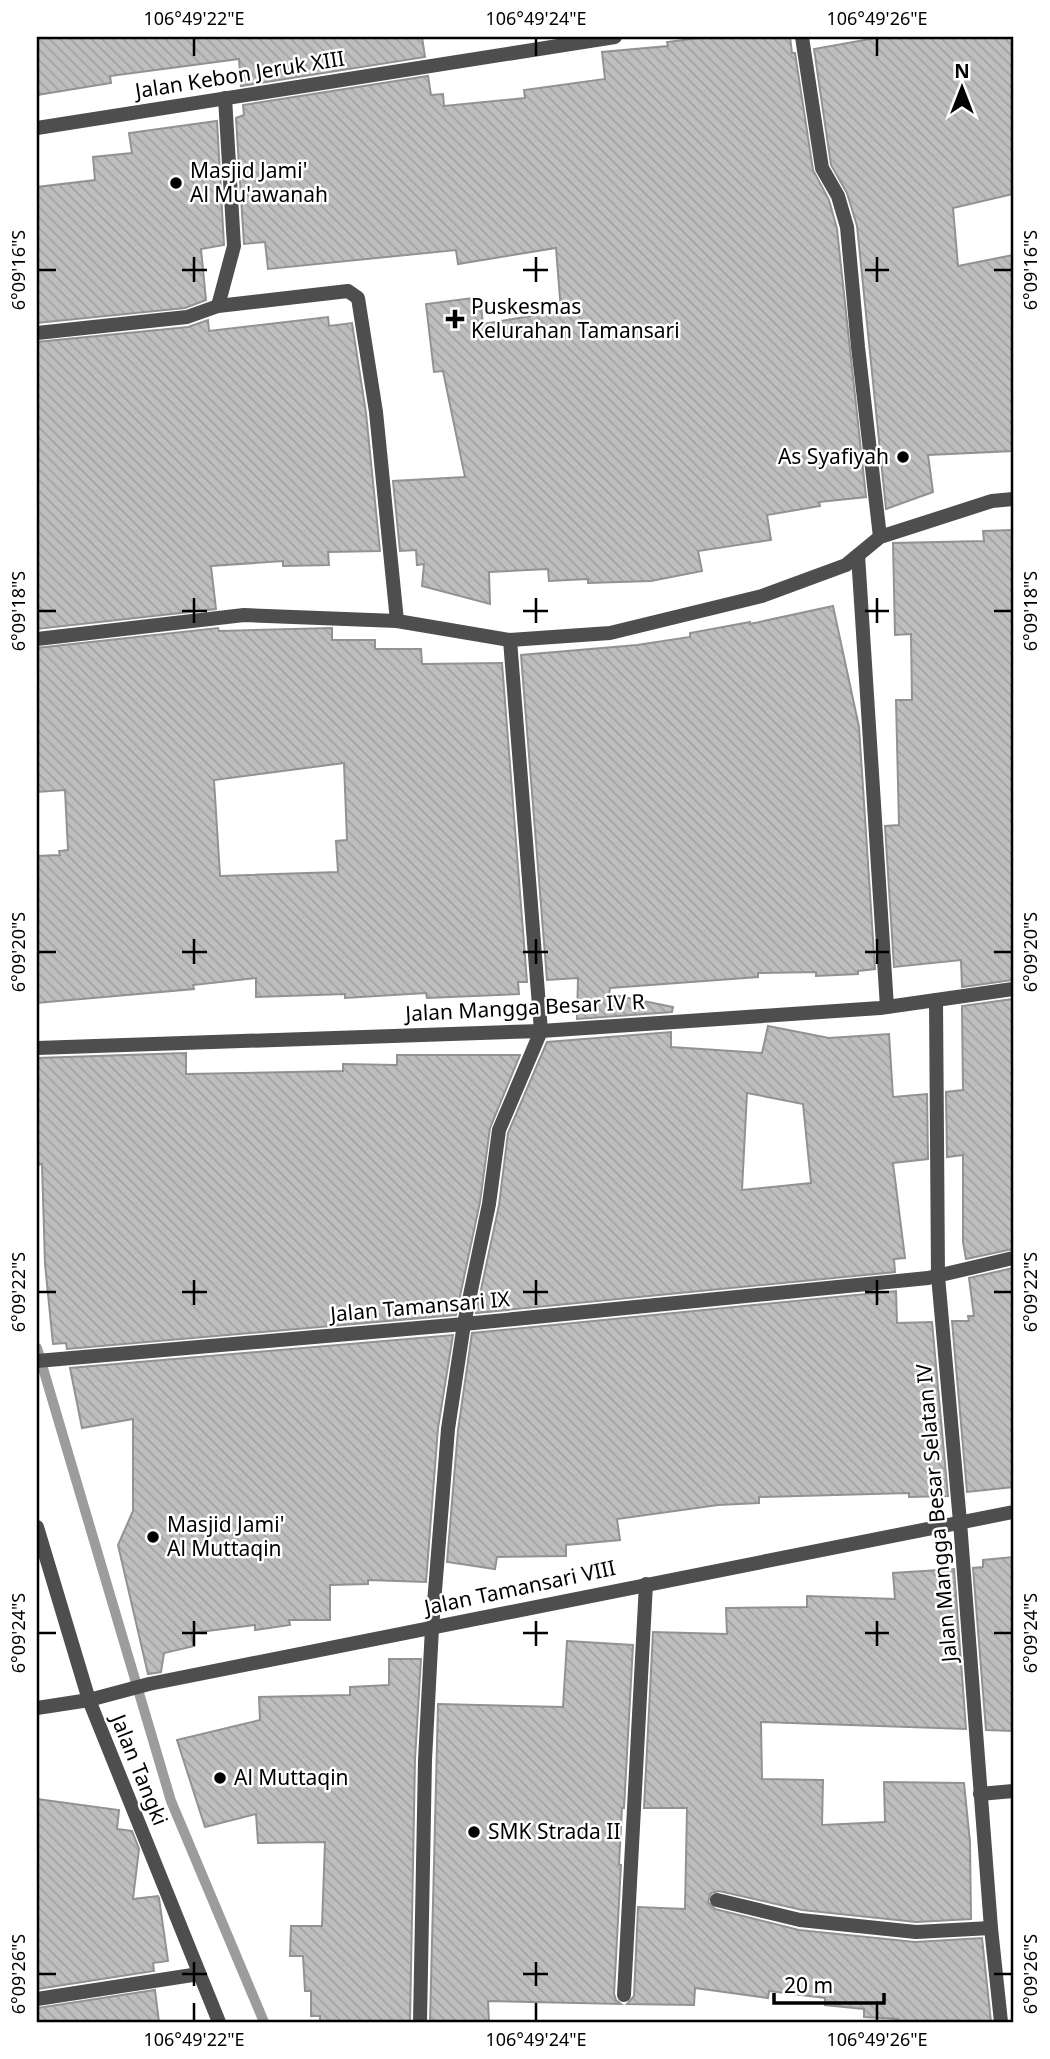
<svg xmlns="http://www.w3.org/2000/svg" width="1050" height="2059" viewBox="0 0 1050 2059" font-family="'Noto Sans',sans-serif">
  <defs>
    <pattern id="building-back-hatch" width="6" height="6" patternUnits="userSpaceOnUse" patternTransform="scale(1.75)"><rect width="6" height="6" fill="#bebebe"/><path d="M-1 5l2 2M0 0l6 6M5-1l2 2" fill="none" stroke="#a2a2a2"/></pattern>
  </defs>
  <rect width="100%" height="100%" fill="#fff"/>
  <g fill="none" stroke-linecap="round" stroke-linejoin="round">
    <path stroke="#9c9c9c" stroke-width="10" d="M37 1348 171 1801 264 2022"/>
  </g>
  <g fill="url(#building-back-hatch)" stroke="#929292" stroke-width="2" fill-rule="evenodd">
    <path d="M37 37H422L425 57 241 86 239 59 110 76 111 83 37 95Z"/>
    <path d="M706 37H790L792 53H795L813 170 829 200 837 229 866 497 819 502 820 506 767 515 771 540 698 551 702 571 651 581 588 583V579L549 581 548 569 489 572 490 604 422 586 424 564 417 565 416 550 400 551 393 481 465 477 443 371 434 372 426 304 480 297 483 324 561 311 556 248 458 264 456 250 268 269 265 242 244 244 236 118 244 115 243 105 428 76 431 95 443 94 444 106 525 98 524 90 605 79 602 52 668 46 667 42Z"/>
    <path d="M881 37H1013V194L953 208 958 266 1013 255V451L928 455 933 492 886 509 857 226 847 193 831 165 814 49Z"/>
    <path d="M217 121 224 245 201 249 206 300 185 308 37 323V187L95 180 93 157 132 153 129 133Z"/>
    <path d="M328 317 329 326 352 323 366 413 380 551 328 552 329 565 283 566V561L211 566 216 609 37 629V342L188 327 208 320 209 331Z"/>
    <path d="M1013 530V980L962 987 961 960 894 967 885 826 899 825 896 700H912L911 634 895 635 893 543 984 541 983 531Z"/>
    <path d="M833 606 859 727 875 969 858 971V974L816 976V972L758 973V977L610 988 609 994 673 1007 672 1012 577 1019 578 978 547 980 521 655 637 645 690 637V633L750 622V624Z"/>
    <path d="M218 628 219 631 332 628V640H375V649H421L422 664 502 663 527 982H518L519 994 427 998 426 993 345 998V994L256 997V978L193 985 194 989 37 1003V856L60 855 59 851 68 850 65 790 37 792V648ZM344 763 347 840 336 841 338 872 220 876 214 780Z"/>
    <path d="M1013 999V1249L966 1259 963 1242V1155L947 1157 946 1092 963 1090 962 1006Z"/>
    <path d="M768 1026 829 1038 889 1034 893 1097 927 1094 928 1159 893 1163 905 1258 894 1259 895 1272 476 1313 499 1205 508 1133 547 1042 671 1032V1047L762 1053ZM747 1093 803 1104 811 1183 742 1190Z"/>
    <path d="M186 1053V1074L343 1071V1064L397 1065V1055H520L490 1128 480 1202 456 1315 67 1349 66 1343 53 1344 45 1264 42 1164 37 1165V1058Z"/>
    <path d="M1013 1268V1487L967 1492 952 1321H969L968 1316H974L969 1278Z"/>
    <path d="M896 1291 897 1323 932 1322 948 1496 909 1497V1493L759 1497V1503L718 1505 617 1519 620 1540 566 1545V1556L497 1557 495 1569 447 1562 458 1430 472 1333Z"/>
    <path d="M453 1335 438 1428 426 1582 368 1580V1584L330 1585V1620H289L290 1625 255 1630V1625L191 1633 194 1646 164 1653 161 1672 148 1674 118 1545 133 1511V1419L82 1428 70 1368Z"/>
    <path d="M1013 1557V1731L986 1730 973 1568 983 1567V1560Z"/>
    <path d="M954 1569 966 1729 761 1722 762 1779 823 1780 822 1825 885 1822 884 1782 964 1783 970 1842 971 1919 916 1922 802 1910 719 1891 711 1893 708 1902 715 1909 799 1930 915 1942 982 1938 991 2022H898V2019L864 2017V2009L825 2005V1998L769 1991 768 1998 695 1988 694 2005 627 2004 634 1996 638 1907 685 1909 687 1808H644L653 1632 727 1634 726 1608 807 1607V1596L895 1599 893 1573Z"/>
    <path d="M567 1641 633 1645 624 1808H622L619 1865H621L614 1994 616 2000 621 2004 488 2001 489 2022H430L438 1704 563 1707Z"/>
    <path d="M389 1659H421L415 1759 410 2022H320V2016H311V1991H305L303 1956H290L291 1926H322L325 1842 258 1843 256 1814 205 1827 177 1740 260 1720 259 1697 350 1695V1687L389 1685Z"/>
    <path d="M37 1799 119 1810 117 1829 132 1831 139 1849 133 1899 158 1896 159 1898 168 1961 153 1963 154 1971 37 1989Z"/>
    <path d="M155 1990 159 2022H37V2008Z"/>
  </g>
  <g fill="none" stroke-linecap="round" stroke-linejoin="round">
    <g stroke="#4e4e4e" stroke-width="14">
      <path d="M802 37 822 168 838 196 847 227 858 347 880 537"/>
      <path d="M37 128 615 37"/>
      <path d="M218 306 234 246 225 98"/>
      <path d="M37 333 187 317 218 306 348 291 358 298 376 412 397 621"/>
      <path d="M858 555C868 706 876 857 887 1007"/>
      <path d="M37 639 244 615 397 621 510 640 610 633 762 596 846 565 880 537 992 501 1013 499"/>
      <path d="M936 1000 938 1276 960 1522 991 1928 1001 2022"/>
      <path d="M37 1048 541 1031 880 1008 1013 989"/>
      <path d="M37 1361 464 1324 928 1278 1013 1258"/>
      <path d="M37 1527 89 1700 219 2022"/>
      <path d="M37 1708 89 1700 149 1684 1013 1512"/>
      <path d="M980 1794 1013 1791"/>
      <path d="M717 1900 800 1920 916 1932 991 1928"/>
      <path d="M624 1995 646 1584"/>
      <path d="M37 1999 199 1974"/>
      <path d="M420 2022 425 1760 432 1628 448 1429 464 1324 489 1204 499 1130 541 1031 510 640"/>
    </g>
  </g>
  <path fill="none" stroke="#000" stroke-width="2.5" d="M194 38V56M536 38V56M877 38V56M194 257V282M536 257V282M877 257V282M38 270H56M182 270H207M523 270H548M865 270H889M994 270H1012M194 598V623M536 598V623M877 598V623M38 611H56M182 611H207M523 611H548M865 611H889M994 611H1012M194 939V964M536 939V964M877 939V964M38 952H56M182 952H207M523 952H548M865 952H889M994 952H1012M194 1280V1305M536 1280V1305M877 1280V1305M38 1292H56M182 1292H207M523 1292H548M865 1292H889M994 1292H1012M194 1621V1646M536 1621V1646M877 1621V1646M38 1633H56M182 1633H207M523 1633H548M865 1633H889M994 1633H1012M194 1962V1986M536 1962V1986M38 1974H56M182 1974H207M523 1974H548M994 1974H1012M194 2003V2021M536 2003V2021M877 2003V2021"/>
  <g fill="#000" stroke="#fff" stroke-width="2.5">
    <circle cx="176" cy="183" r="7"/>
    <path d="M451.5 308.5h7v7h7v7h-7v7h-7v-7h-7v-7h7z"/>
    <circle cx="903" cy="457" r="7"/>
    <circle cx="153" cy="1537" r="7"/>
    <circle cx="220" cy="1778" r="7"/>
    <circle cx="474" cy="1832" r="7"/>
  </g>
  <g text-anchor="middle" stroke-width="5" stroke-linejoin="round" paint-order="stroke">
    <g font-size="21" fill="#000" stroke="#fff">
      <text transform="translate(240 75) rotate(-9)" y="7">Jalan Kebon Jeruk XIII</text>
      <text transform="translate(525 1008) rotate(-3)" y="7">Jalan Mangga Besar IV R</text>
      <text transform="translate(420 1307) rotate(-5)" y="7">Jalan Tamansari IX</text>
      <text transform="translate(937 1513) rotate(-95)" y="7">Jalan Mangga Besar Selatan IV</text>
      <text transform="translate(520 1588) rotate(-12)" y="7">Jalan Tamansari VIII</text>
      <text transform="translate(139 1770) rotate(68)" y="7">Jalan Tangki</text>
    </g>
    <g font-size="21" fill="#000" stroke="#fff" text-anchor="start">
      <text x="190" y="178">Masjid Jami'<tspan x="190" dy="24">Al Mu'awanah</tspan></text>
      <text x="471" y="314">Puskesmas<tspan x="471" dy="24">Kelurahan Tamansari</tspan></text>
      <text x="889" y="464" text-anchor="end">As Syafiyah</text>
      <text x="167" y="1532">Masjid Jami'<tspan x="167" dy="24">Al Muttaqin</tspan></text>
      <text x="234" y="1785">Al Muttaqin</text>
      <text x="488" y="1839">SMK Strada II</text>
    </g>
  </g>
  <rect width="1050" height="2059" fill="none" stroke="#ffffff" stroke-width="77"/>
  <g transform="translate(962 88)" stroke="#ffffff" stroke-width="5" paint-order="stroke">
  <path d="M0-5L12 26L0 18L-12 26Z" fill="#000000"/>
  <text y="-10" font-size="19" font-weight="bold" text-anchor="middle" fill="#000000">N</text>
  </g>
  <path d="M774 1993v10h110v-10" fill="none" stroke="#000000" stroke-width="3.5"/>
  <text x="784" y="1993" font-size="21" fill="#000000" stroke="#ffffff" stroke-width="5" paint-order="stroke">20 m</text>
  <rect x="38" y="38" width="974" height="1983" fill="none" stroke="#000" stroke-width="2.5"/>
  <g font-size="18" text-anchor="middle" fill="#000">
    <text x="194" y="25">106°49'22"E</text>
    <text x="536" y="25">106°49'24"E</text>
    <text x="877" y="25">106°49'26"E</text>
    <text transform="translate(19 270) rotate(-90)" y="6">6°09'16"S</text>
    <text transform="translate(1031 270) rotate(-90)" y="6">6°09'16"S</text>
    <text transform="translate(19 611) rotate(-90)" y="6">6°09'18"S</text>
    <text transform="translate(1031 611) rotate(-90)" y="6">6°09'18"S</text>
    <text transform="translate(19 952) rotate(-90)" y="6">6°09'20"S</text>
    <text transform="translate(1031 952) rotate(-90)" y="6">6°09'20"S</text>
    <text transform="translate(19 1292) rotate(-90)" y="6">6°09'22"S</text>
    <text transform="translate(1031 1292) rotate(-90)" y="6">6°09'22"S</text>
    <text transform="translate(19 1633) rotate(-90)" y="6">6°09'24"S</text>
    <text transform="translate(1031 1633) rotate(-90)" y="6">6°09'24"S</text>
    <text transform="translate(19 1974) rotate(-90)" y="6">6°09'26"S</text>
    <text transform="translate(1031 1974) rotate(-90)" y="6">6°09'26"S</text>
    <text x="194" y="2046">106°49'22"E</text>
    <text x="536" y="2046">106°49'24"E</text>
    <text x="877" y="2046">106°49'26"E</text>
  </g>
</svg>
